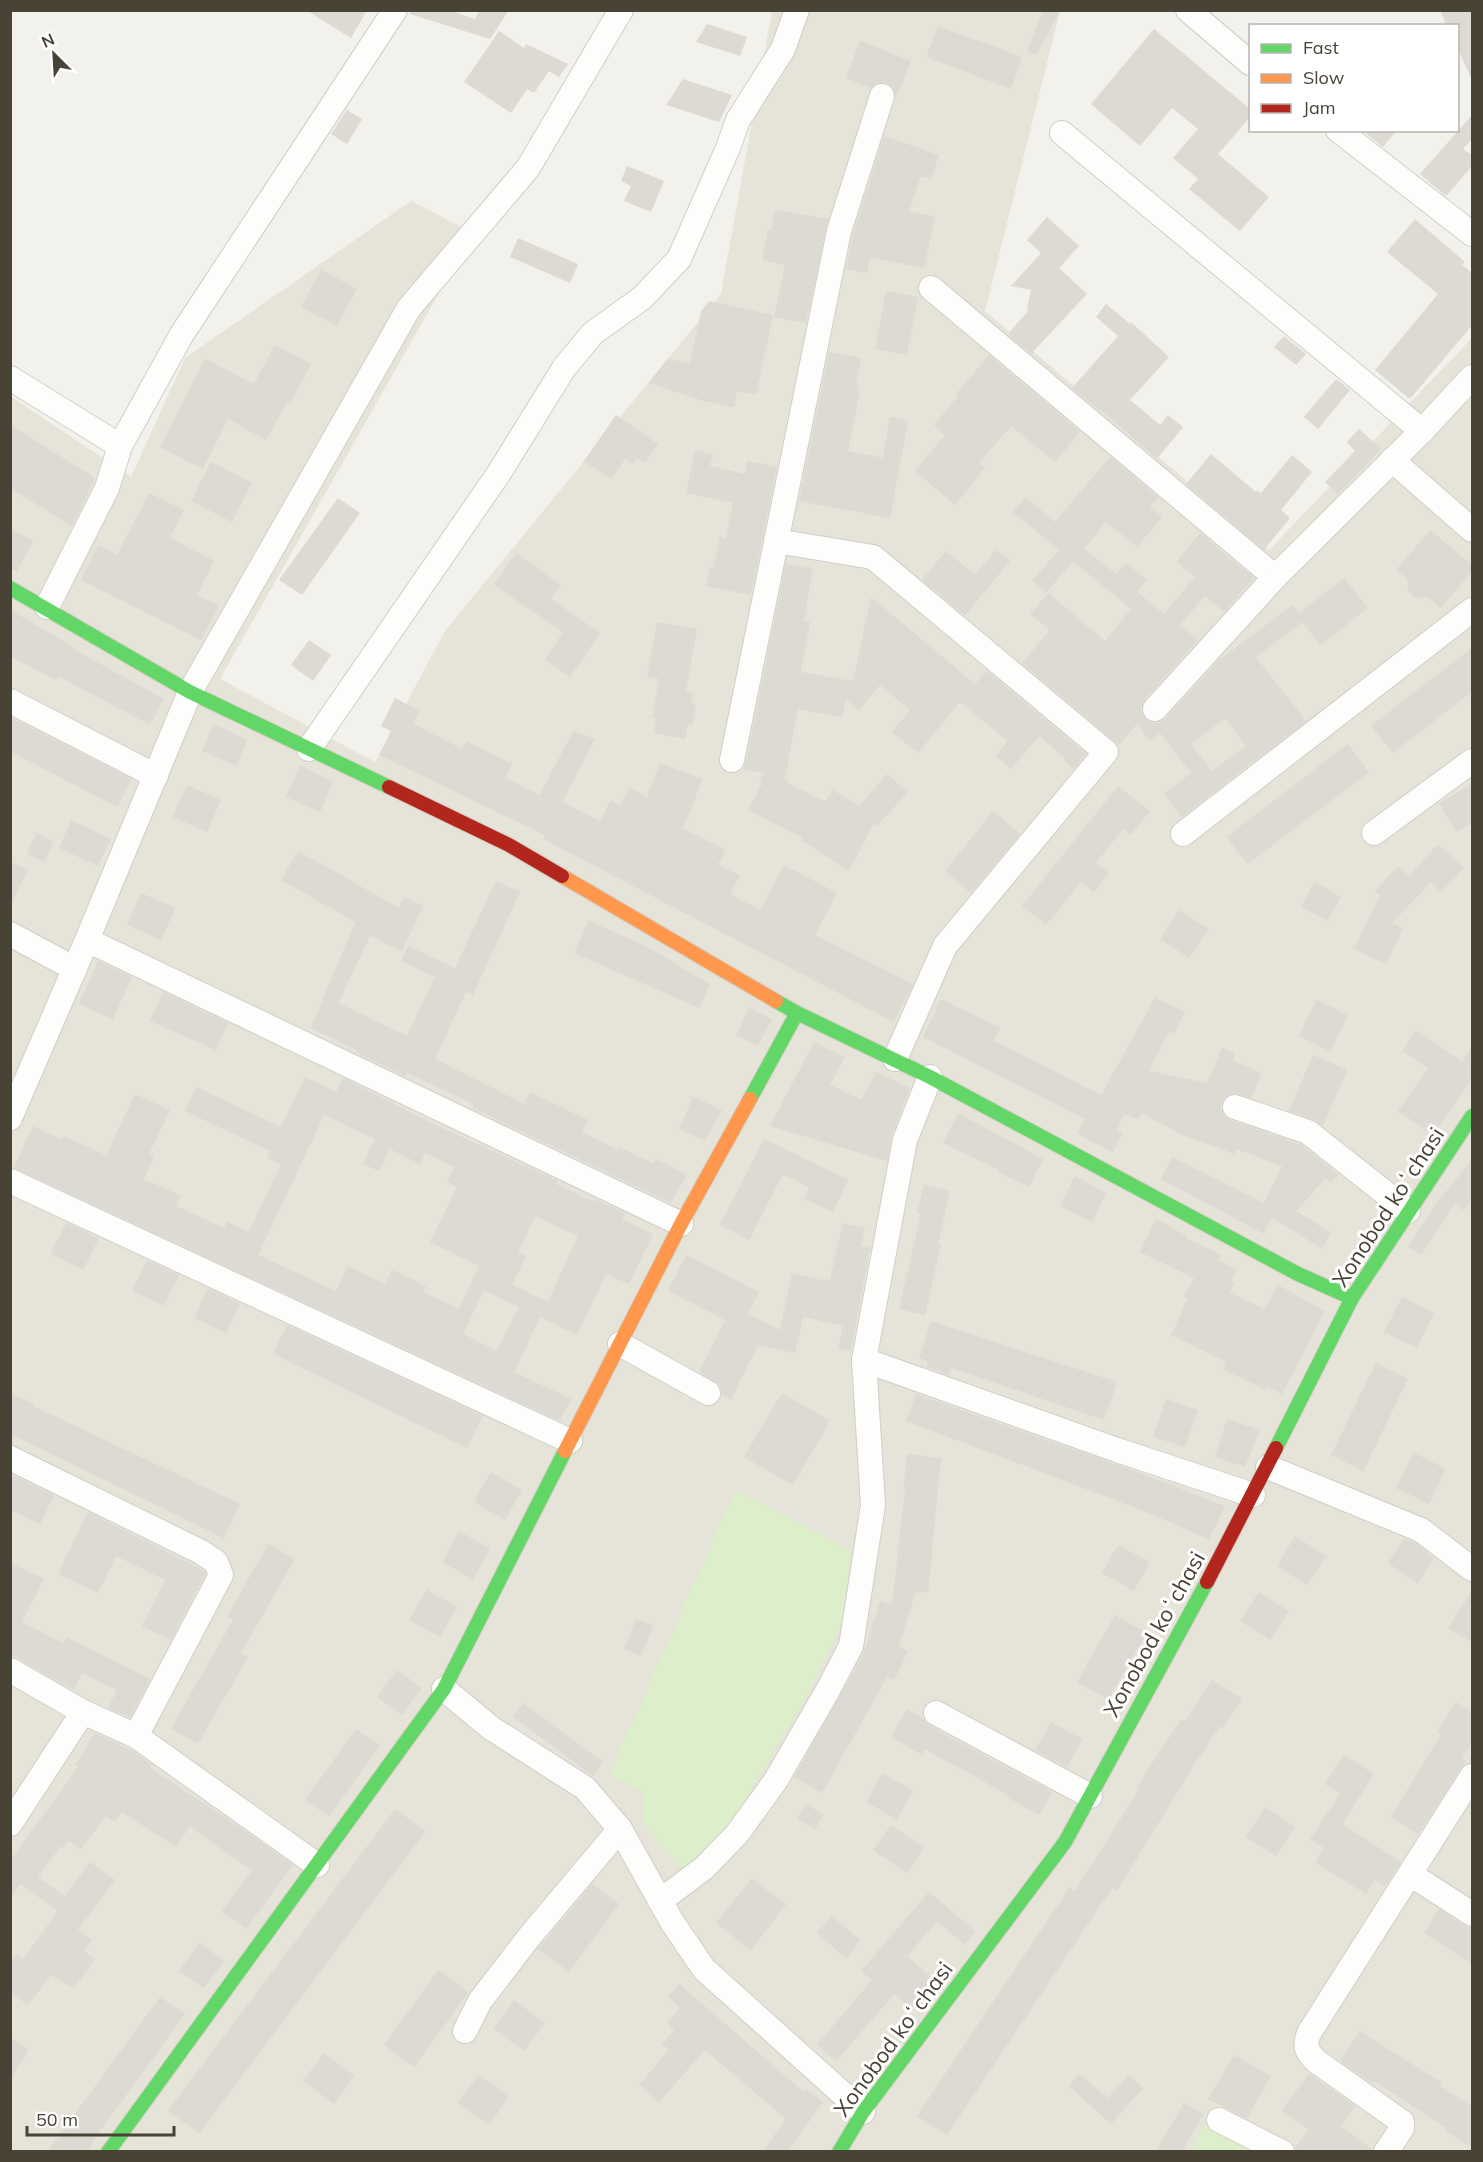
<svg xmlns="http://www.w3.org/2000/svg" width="1483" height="2162" viewBox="0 0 1483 2162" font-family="Mulish,sans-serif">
  <rect width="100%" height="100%" fill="#f2f1eb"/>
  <path fill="#e6e3d8" d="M772 11H1060L985 311 1269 550 1472 338V2151H11L10 396 131 477 185 358 411 201 473 233 220 679 375 762 445 631 721 294Z"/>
  <g fill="#ddeeca">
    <path d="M735 1491 851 1550 846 1613 807 1695 720 1842 682 1870 643 1823 644 1792 609 1775Z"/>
    <path d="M1205 2123 1262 2151 1191 2152Z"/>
  </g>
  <g fill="#dcdad3" fill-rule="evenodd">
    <path d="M306 10H367L351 38Z"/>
    <path d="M410 10H449L475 19 480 10H509L490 39 410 14Z"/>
    <path d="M1043 10H1061L1036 55 1027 51Z"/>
    <path d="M1440 10H1473V83L1458 49V26H1447Z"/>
    <path d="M707 24 747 37 740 56 696 42Z"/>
    <path d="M938 26 1022 57 1011 89 926 57Z"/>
    <path d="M1154 29 1251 110V116L1218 154 1269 197 1240 231 1189 189 1198 179 1173 158 1198 129 1172 108 1140 146 1091 104Z"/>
    <path d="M499 31 524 48 526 44 568 64 559 77 549 71 534 93 527 89 511 113 464 82Z"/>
    <path d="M860 41 911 61 896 98 893 87 887 83 878 82 871 88 846 78Z"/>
    <path d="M683 79 732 95 719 122 666 105Z"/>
    <path d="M347 110 362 119 347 144 331 134Z"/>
    <path d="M1473 114V138L1463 149 1473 156V165L1446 196 1420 174Z"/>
    <path d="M1362 130H1397L1383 147Z"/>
    <path d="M884 136 939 155 931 179 921 176 909 211 935 217 924 268 870 257 867 273 846 269 853 235Z"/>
    <path d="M627 166 664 181 651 212 624 201 631 186 621 181Z"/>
    <path d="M775 210 828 219 806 323 774 317 785 265 762 260 768 230H771Z"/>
    <path d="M1047 217 1079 246 1059 268 1087 294 1031 354 1008 334 1029 310 1027 309 1031 290 1011 286 1041 253 1027 240Z"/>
    <path d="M1415 219 1465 262 1462 265 1473 274V324L1410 399 1375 370 1438 294 1387 252Z"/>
    <path d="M518 238 578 264 570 283 510 257Z"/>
    <path d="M321 270 357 289 337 326 301 307Z"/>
    <path d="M886 291 918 297 907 355 875 349Z"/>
    <path d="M709 301 773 315 756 395 737 391 734 407 704 401 649 383 667 359 690 363 701 311Z"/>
    <path d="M1106 304 1130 324 1131 322 1169 357 1130 400 1160 425 1168 415 1183 427 1157 459 1100 409 1099 410 1072 388 1118 336 1096 317Z"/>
    <path d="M1284 336 1306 354 1296 365 1274 347Z"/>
    <path d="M275 345 311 364 290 404 287 402 266 440 228 419 203 469 160 447 205 359 254 384Z"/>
    <path d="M829 352 861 358 856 381H858L857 390H860L848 451 883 458 890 417 908 421 890 518 799 501Z"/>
    <path d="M989 355 1080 432 1055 462 1011 426 979 463 985 468 955 505 915 471 945 435 934 425 958 396 956 394Z"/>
    <path d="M1336 379 1350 390 1318 429 1304 417Z"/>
    <path d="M616 415 658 444 645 463 637 458 633 464 625 459 611 479 584 461Z"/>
    <path d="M10 425 95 478 72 526 10 488Z"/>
    <path d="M1359 429 1381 449 1338 494 1325 482 1355 451 1347 442Z"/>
    <path d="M695 450 713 454 710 466 745 474 747 461 777 467 751 595 706 586 710 567 713 568 720 537 726 539 733 503 686 493Z"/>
    <path d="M1211 454 1256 492 1257 491 1261 493 1292 455 1312 472 1281 510 1290 518 1264 550 1186 484Z"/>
    <path d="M1110 457 1158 497 1150 507 1162 517 1137 547 1106 522 1084 549 1116 574 1126 563 1147 580 1137 592 1164 614 1195 577 1176 562 1200 533 1254 578 1224 612 1205 596 1180 625 1198 640 1144 700 1141 707V713L1146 720 1151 723H1159L1165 719 1217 662 1292 605 1299 613 1344 578 1368 608 1320 645 1302 622 1256 657 1306 721 1182 817 1164 794 1191 773 1160 733 1150 741 1137 724 1119 745 1022 663 1050 630 1030 614 1048 593 1105 641 1131 609 1073 561 1046 593 1032 581 1059 550 1013 512 1025 497 1055 522ZM1225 718 1246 746 1212 771 1191 744Z"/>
    <path d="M211 462 252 483 232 522 191 501Z"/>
    <path d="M149 493 184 510 170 538 214 561 197 595 219 606 201 640 81 580 98 545 117 555Z"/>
    <path d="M338 498 360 513 302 595 279 580Z"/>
    <path d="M10 529 33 541 17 571 10 569Z"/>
    <path d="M1430 530 1473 566V570L1441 608 1428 597 1417 598 1413 596 1409 592 1407 579 1396 570Z"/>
    <path d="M996 550 1010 561 965 615 922 580 946 551 975 575Z"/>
    <path d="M516 553 561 585 551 599 600 633 570 677 545 660 563 632 494 585Z"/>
    <path d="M786 564 813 569 804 621 810 622 801 672 853 681 871 597 975 684 987 671 1086 754 1074 769 1064 761 1066 759 1039 736 1011 769 996 756 1008 741 960 702 918 753 892 732 910 710 880 685 859 710 846 699 842 717 798 709 785 778 789 780 787 783 825 802 833 790 859 806 887 774 908 792 877 826 874 823 849 871 801 840 803 838 748 810 762 784 759 782 764 773 743 769 746 763Z"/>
    <path d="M10 610 74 647 73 649 164 699 150 725 58 676 56 680 10 656Z"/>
    <path d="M657 622 697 629 686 691 693 693 691 703 696 704 692 725 688 724 685 739 654 733 656 719 652 718 659 679 647 677Z"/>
    <path d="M309 640 331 655 313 681 291 665Z"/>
    <path d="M1473 647V691L1393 753 1371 726Z"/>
    <path d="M395 698 420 711 413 724 462 749 466 741 512 764 505 778 540 795 573 731 595 739 562 802 600 821 611 800 620 805 629 788 647 797 660 763 702 779 690 813 682 828 726 850 718 864 740 876 730 894 760 910 784 865 837 893 815 935 913 984 894 1022 543 839 545 835 379 755 391 731 381 726Z"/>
    <path d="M10 717 132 779 117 807 10 751Z"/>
    <path d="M214 724 247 740 236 766 202 751Z"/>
    <path d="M1348 744 1369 772 1248 864 1226 837Z"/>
    <path d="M300 765 333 782 320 812 286 797Z"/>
    <path d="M1473 784V822L1456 832 1439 803Z"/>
    <path d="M187 785 221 800 207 832 173 817Z"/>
    <path d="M1118 786 1150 811 1130 835 1123 829 1096 863 1109 873 1094 892 1081 882 1046 925 1022 906Z"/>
    <path d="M993 811 1020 834 971 893 945 871Z"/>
    <path d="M71 820 111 839 98 866 59 848Z"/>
    <path d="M37 833 54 842 44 862 27 854Z"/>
    <path d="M1438 844 1464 868 1441 892 1431 882 1392 923 1403 928 1386 964 1354 949 1380 895 1375 891 1398 866 1409 876Z"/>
    <path d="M298 851 399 908 404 897 423 906 402 951 370 936 338 1003 407 1036 435 977 401 961 408 946 455 968 496 881 520 892 473 995 466 992 435 1059 524 1104 530 1092 588 1120 582 1132 618 1150 619 1147 654 1164 656 1159 687 1174 671 1203 512 1127 472 1107 474 1104 407 1073 405 1076 355 1052 357 1050 311 1028 355 922 281 880Z"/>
    <path d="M10 861 28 871 10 904Z"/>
    <path d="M1314 882 1341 897 1328 921 1301 907Z"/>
    <path d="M141 893 175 908 161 940 127 925Z"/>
    <path d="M1179 910 1209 929 1189 958 1160 939Z"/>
    <path d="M589 921 644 945 710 984 699 1008 574 953Z"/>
    <path d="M98 961 132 977 113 1019 79 1004Z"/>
    <path d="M163 992 228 1023 216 1050 150 1021Z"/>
    <path d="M1155 998 1185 1012 1174 1034 1169 1031 1149 1071 1207 1083 1222 1048 1235 1054 1233 1060 1261 1073 1252 1098 1233 1093 1225 1097 1221 1103V1109L1224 1116 1230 1120 1301 1145 1339 1175 1331 1183 1326 1178 1296 1211 1331 1233 1322 1249 1272 1217 1264 1234 1161 1179 1172 1157 1264 1203 1282 1166 1236 1149 1235 1154 1183 1135 1141 1113 1138 1119 1124 1114 1117 1130 1123 1133 1113 1152 1077 1134 1085 1119 923 1037 941 999 1000 1028 994 1041 1101 1095Z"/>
    <path d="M1316 1000 1348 1015 1330 1051 1299 1036Z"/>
    <path d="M749 1007 772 1020 758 1045 736 1036Z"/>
    <path d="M1416 1030 1462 1062 1473 1046V1078L1433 1135 1398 1111 1428 1068 1402 1051Z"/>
    <path d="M814 1042 845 1057 830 1085 861 1100 876 1072 910 1088 892 1135 887 1161 770 1126Z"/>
    <path d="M1313 1055 1347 1070 1323 1126 1313 1119 1289 1111Z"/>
    <path d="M305 1077 336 1092 343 1078 438 1126 558 1181 556 1184 594 1202 595 1199 625 1213 622 1219 653 1234 629 1284 606 1274 577 1335 540 1317 514 1372 571 1399 560 1421 14 1168 33 1126 62 1140 64 1136 106 1155 135 1094 170 1110 149 1154 154 1156 144 1179 181 1196 176 1206 224 1228 227 1222 249 1232 281 1164 267 1158 270 1151 185 1111 196 1087 281 1127ZM324 1115 375 1139 363 1164 379 1171 390 1149 420 1164 425 1153 455 1167 447 1182 457 1187 430 1242 479 1266 459 1309 423 1292 426 1286 392 1270 385 1284 348 1266 336 1291 258 1255ZM535 1216 578 1236 548 1302 512 1285 526 1256 518 1252ZM484 1290 519 1307 497 1351 463 1334Z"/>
    <path d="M693 1097 722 1110 705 1141 679 1129Z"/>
    <path d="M958 1113 1043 1159 1029 1187 998 1172 999 1170 943 1143Z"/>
    <path d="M764 1139 848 1180 833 1212 804 1199 809 1187 783 1174 749 1240 720 1225Z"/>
    <path d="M1473 1159V1199L1463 1210 1455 1203 1421 1255 1408 1247 1439 1200Z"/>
    <path d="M1075 1176 1106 1193 1092 1222 1060 1206Z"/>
    <path d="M924 1185 950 1191 938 1244H941L925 1315 899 1309 921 1214 917 1213Z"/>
    <path d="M1156 1219 1187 1236 1186 1238 1221 1255 1219 1261 1237 1270 1231 1281 1235 1282 1230 1293 1264 1309 1278 1285 1325 1311 1282 1394 1266 1386 1264 1389 1222 1369 1226 1362 1171 1335 1188 1299 1184 1297 1194 1278 1140 1252Z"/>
    <path d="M66 1223 99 1238 83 1270 51 1254Z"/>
    <path d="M843 1223 865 1228 861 1246 870 1248 851 1351 838 1348 843 1326 803 1317 795 1353 758 1345 731 1399 722 1395 720 1385 699 1372 725 1320 668 1291 686 1255 759 1292 748 1314 780 1330 792 1273 826 1281 827 1279 830 1280Z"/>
    <path d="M147 1260 179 1275 164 1306 132 1291Z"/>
    <path d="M208 1288 240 1304 226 1333 194 1318Z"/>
    <path d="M1402 1297 1434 1313 1417 1348 1384 1332Z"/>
    <path d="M931 1321 1117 1382 1104 1420 951 1368 949 1375 926 1367 929 1362 919 1358Z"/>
    <path d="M287 1325 483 1416 467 1448 273 1354Z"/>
    <path d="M1376 1363 1408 1379 1363 1471 1331 1455Z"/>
    <path d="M10 1393 34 1404 33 1406 240 1504 224 1538 10 1434Z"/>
    <path d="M782 1393 830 1421 793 1485 744 1457Z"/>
    <path d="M916 1394 1143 1474 1225 1506 1209 1539 1144 1511 906 1421Z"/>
    <path d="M1166 1399 1198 1410 1185 1447 1153 1437Z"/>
    <path d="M1227 1419 1260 1430 1245 1467 1215 1457Z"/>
    <path d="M1414 1453 1446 1469 1429 1504 1396 1488Z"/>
    <path d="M907 1454 941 1458 928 1593 916 1591 899 1647 908 1651 894 1680 887 1677 822 1793 794 1777 864 1653 880 1601 892 1605 905 1491 903 1490Z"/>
    <path d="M491 1472 522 1490 505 1520 474 1502Z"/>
    <path d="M10 1474 54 1495 40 1524 10 1510Z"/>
    <path d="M88 1512 204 1571 205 1574 171 1640 142 1626 165 1580 116 1556 98 1593 58 1574Z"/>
    <path d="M459 1531 490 1549 473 1579 442 1562Z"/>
    <path d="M1295 1536 1326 1556 1307 1585 1277 1566Z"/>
    <path d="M1404 1538 1414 1542 1434 1558 1418 1583 1388 1563Z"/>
    <path d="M268 1544 295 1559 241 1653 248 1657 198 1744 171 1728 233 1620 227 1617Z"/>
    <path d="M1118 1545 1150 1562 1134 1591 1102 1573Z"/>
    <path d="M10 1563 44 1579 22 1622 63 1643 66 1637 150 1679 130 1717 108 1708 117 1690 82 1673 74 1690 17 1658 10 1656Z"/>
    <path d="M427 1590 457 1607 440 1637 409 1620Z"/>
    <path d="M1473 1590V1643L1448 1628Z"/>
    <path d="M1259 1592 1289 1611 1270 1640 1240 1621Z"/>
    <path d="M1115 1615 1147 1633 1108 1700 1077 1682Z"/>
    <path d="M636 1619 653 1625 641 1656 624 1649Z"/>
    <path d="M397 1670 422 1688 402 1715 377 1697Z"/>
    <path d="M1212 1680 1242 1699 1223 1728 1220 1726 1192 1768 1117 1891 1112 1888 947 2135 917 2116 1070 1887 1075 1891 1140 1788 1137 1787 1156 1757 1181 1720 1185 1722Z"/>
    <path d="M1456 1702 1473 1713V1742L1462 1758 1466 1761 1418 1834 1391 1817 1441 1734 1437 1732Z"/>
    <path d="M523 1703 603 1762 593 1776 513 1717Z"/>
    <path d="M907 1709 923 1718 929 1726 1052 1792 1039 1815 1007 1797 1008 1795 925 1749 922 1755 891 1737Z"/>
    <path d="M1051 1722 1082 1739 1067 1767 1035 1750Z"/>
    <path d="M356 1729 380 1746 329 1816 305 1800Z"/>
    <path d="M95 1733 134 1752 152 1765 150 1768 219 1813 293 1865 246 1929 222 1911 252 1871 190 1826 176 1847 122 1812 115 1822 106 1816 81 1849 68 1840 63 1848 61 1846 38 1877 65 1896 90 1862 115 1880 78 1930 92 1940 84 1951 95 1959 73 1989 52 1974 28 2005 10 1992V1964L17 1955 23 1959 58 1911 20 1884 10 1898V1861L78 1767 75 1765Z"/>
    <path d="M1344 1755 1374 1774 1342 1824 1401 1862 1385 1886 1375 1880 1366 1894 1315 1862 1324 1848 1310 1839 1340 1794 1325 1784Z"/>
    <path d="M882 1773 913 1791 897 1819 866 1802Z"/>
    <path d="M806 1804 824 1815 815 1829 797 1818Z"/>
    <path d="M1265 1807 1295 1827 1276 1856 1246 1837Z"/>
    <path d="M395 1809 426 1831 199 2133 168 2111Z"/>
    <path d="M891 1825 924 1848 907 1873 873 1850Z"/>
    <path d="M752 1878 786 1905 751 1950 716 1923Z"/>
    <path d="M592 1884 619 1904 569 1972 538 1949Z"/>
    <path d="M929 1892 975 1931 965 1945 937 1921 907 1956 937 1982 913 2010 894 1994 836 2061 817 2045 872 1980 861 1971Z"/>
    <path d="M1439 1909 1464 1926 1473 1928V1964L1424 1933Z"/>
    <path d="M832 1916 860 1940 847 1959 817 1933Z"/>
    <path d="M199 1943 224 1961 204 1988 179 1971Z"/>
    <path d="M438 1970 469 1992 414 2067 384 2045Z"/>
    <path d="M679 1984 804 2092 806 2090 823 2102 788 2151H763L786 2119 705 2050 659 2102 639 2085 669 2050 662 2044 674 2030 667 2023 680 2008 668 1997Z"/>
    <path d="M160 1997 185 2014 93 2141 90 2151H48Z"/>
    <path d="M514 2000 545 2023 524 2051 494 2029Z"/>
    <path d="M1360 2031 1442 2083 1440 2086 1473 2107V2148L1445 2131 1446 2128 1374 2081 1372 2083 1340 2061Z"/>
    <path d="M10 2037 29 2050 10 2079Z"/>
    <path d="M324 2053 354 2076 334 2104 303 2081Z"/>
    <path d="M1234 2055 1271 2076 1247 2118 1208 2099Z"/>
    <path d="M1079 2074 1108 2098 1129 2075 1143 2088 1111 2124 1069 2086Z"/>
    <path d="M1309 2074 1355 2106 1341 2126 1372 2149V2151H1296L1295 2148 1309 2130 1282 2110Z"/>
    <path d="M479 2075 509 2097 489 2125 458 2103Z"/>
    <path d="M1184 2103 1204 2114 1182 2151H1156Z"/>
  </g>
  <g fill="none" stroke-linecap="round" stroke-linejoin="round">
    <g stroke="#d0cec8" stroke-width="26">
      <g id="street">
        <path d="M1188 10 1250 63"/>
        <path d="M1338 130 1472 234"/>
        <path d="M1062 133 1422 431"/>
        <path d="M931 288 1275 577"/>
        <path d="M10 378 120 446"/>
        <path d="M1392 460 1472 530"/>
        <path d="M776 541 873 557 1106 752 945 946 895 1059"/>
        <path d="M47 607 107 488 120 446 182 334 395 10"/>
        <path d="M10 701 156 776"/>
        <path d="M1155 709 1275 577 1422 431 1472 377"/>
        <path d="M309 749 499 473 564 368 593 333 642 298 679 259 728 148 738 120 783 49 797 10"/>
        <path d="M732 760 839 231 882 96"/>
        <path d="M1374 833 1472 761"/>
        <path d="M1183 834 1472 610"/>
        <path d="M10 934 75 969"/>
        <path d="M87 940 681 1224"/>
        <path d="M1235 1107 1308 1132 1408 1211"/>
        <path d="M10 1118 87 940 190 692 409 308 528 168 621 10"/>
        <path d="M10 1181 570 1441"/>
        <path d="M620 1344 708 1393"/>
        <path d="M864 1360 1117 1450 1253 1495"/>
        <path d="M10 1458 201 1552 216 1562 221 1575 136 1736"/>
        <path d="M1268 1467 1421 1530 1472 1569"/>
        <path d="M10 1670 83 1712 136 1736 317 1865"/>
        <path d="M444 1689 491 1728 585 1788 620 1829 672 1922 704 1969 863 2112"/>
        <path d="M936 1713 1090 1796"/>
        <path d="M10 1824 83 1712"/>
        <path d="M1410 1874 1472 1914"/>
        <path d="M660 1901 704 1868 737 1834 776 1780 828 1690 851 1646 873 1505 864 1360 905 1140 930 1077"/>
        <path d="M465 2031 480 2001 530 1936 620 1829"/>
        <path d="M1219 2120 1282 2152"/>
        <path d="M1386 2152 1402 2128V2122L1316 2061C1306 2051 1304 2046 1309 2033L1472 1776"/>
      </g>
    </g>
    <g stroke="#d2cfc2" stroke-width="16">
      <g id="fast">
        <path d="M10 588 190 692 389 787"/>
        <path d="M776 1001 797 1013 930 1077 1298 1274 1352 1298"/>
        <path d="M750 1099 797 1013"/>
        <path d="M1276 1448 1352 1298 1472 1116"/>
        <path d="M108 2152 444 1689 565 1451"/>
        <path d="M839 2152 863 2112 1065 1842 1207 1582"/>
      </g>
    </g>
    <g stroke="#d2cfc2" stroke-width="16">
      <g id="slow">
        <path d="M562 876 776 1001"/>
        <path d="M565 1451 681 1224 750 1099"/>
      </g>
    </g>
    <g stroke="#d2cfc2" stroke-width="16">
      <g id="jam">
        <path d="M389 787 509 845 562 876"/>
        <path d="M1207 1582 1276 1448"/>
      </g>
    </g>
    <use href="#street" stroke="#fdfdfc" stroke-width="24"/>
    <use href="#fast" stroke="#63d668" stroke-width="14"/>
    <use href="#slow" stroke="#ff974d" stroke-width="14"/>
    <use href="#jam" stroke="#b3261e" stroke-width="14"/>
  </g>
  <g text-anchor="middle" stroke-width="6" stroke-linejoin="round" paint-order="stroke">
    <g font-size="22" fill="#494336" stroke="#fff">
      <text transform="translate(1388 1207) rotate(-57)" y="8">Xonobod koʻchasi</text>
      <text transform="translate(1154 1634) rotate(-61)" y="8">Xonobod koʻchasi</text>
      <text transform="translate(893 2039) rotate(-54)" y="8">Xonobod koʻchasi</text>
    </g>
  </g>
  <rect width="1483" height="2162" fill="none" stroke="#494336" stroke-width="24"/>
  <rect x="1249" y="24" width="210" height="108" fill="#ffffff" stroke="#b6b4af" stroke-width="1.5"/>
  <rect x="1261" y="44" width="30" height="9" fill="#63d668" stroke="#b6b4af" stroke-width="1.5"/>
  <text x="1303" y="54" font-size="18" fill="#494336">Fast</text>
  <rect x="1261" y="74" width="30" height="9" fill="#ff974d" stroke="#b6b4af" stroke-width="1.5"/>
  <text x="1303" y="84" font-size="18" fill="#494336">Slow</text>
  <rect x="1261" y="104" width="30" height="9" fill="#b3261e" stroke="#b6b4af" stroke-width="1.5"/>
  <text x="1303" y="114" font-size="18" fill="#494336">Jam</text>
  <g transform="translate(54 54) rotate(336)" stroke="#ffffff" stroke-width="4.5" paint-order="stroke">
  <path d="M0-4.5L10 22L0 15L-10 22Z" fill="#494336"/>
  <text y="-9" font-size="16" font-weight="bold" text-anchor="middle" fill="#494336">N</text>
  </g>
  <path d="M27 2126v9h147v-9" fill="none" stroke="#494336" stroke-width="3"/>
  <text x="36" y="2126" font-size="18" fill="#494336" stroke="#ffffff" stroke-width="4.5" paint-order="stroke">50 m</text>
</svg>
